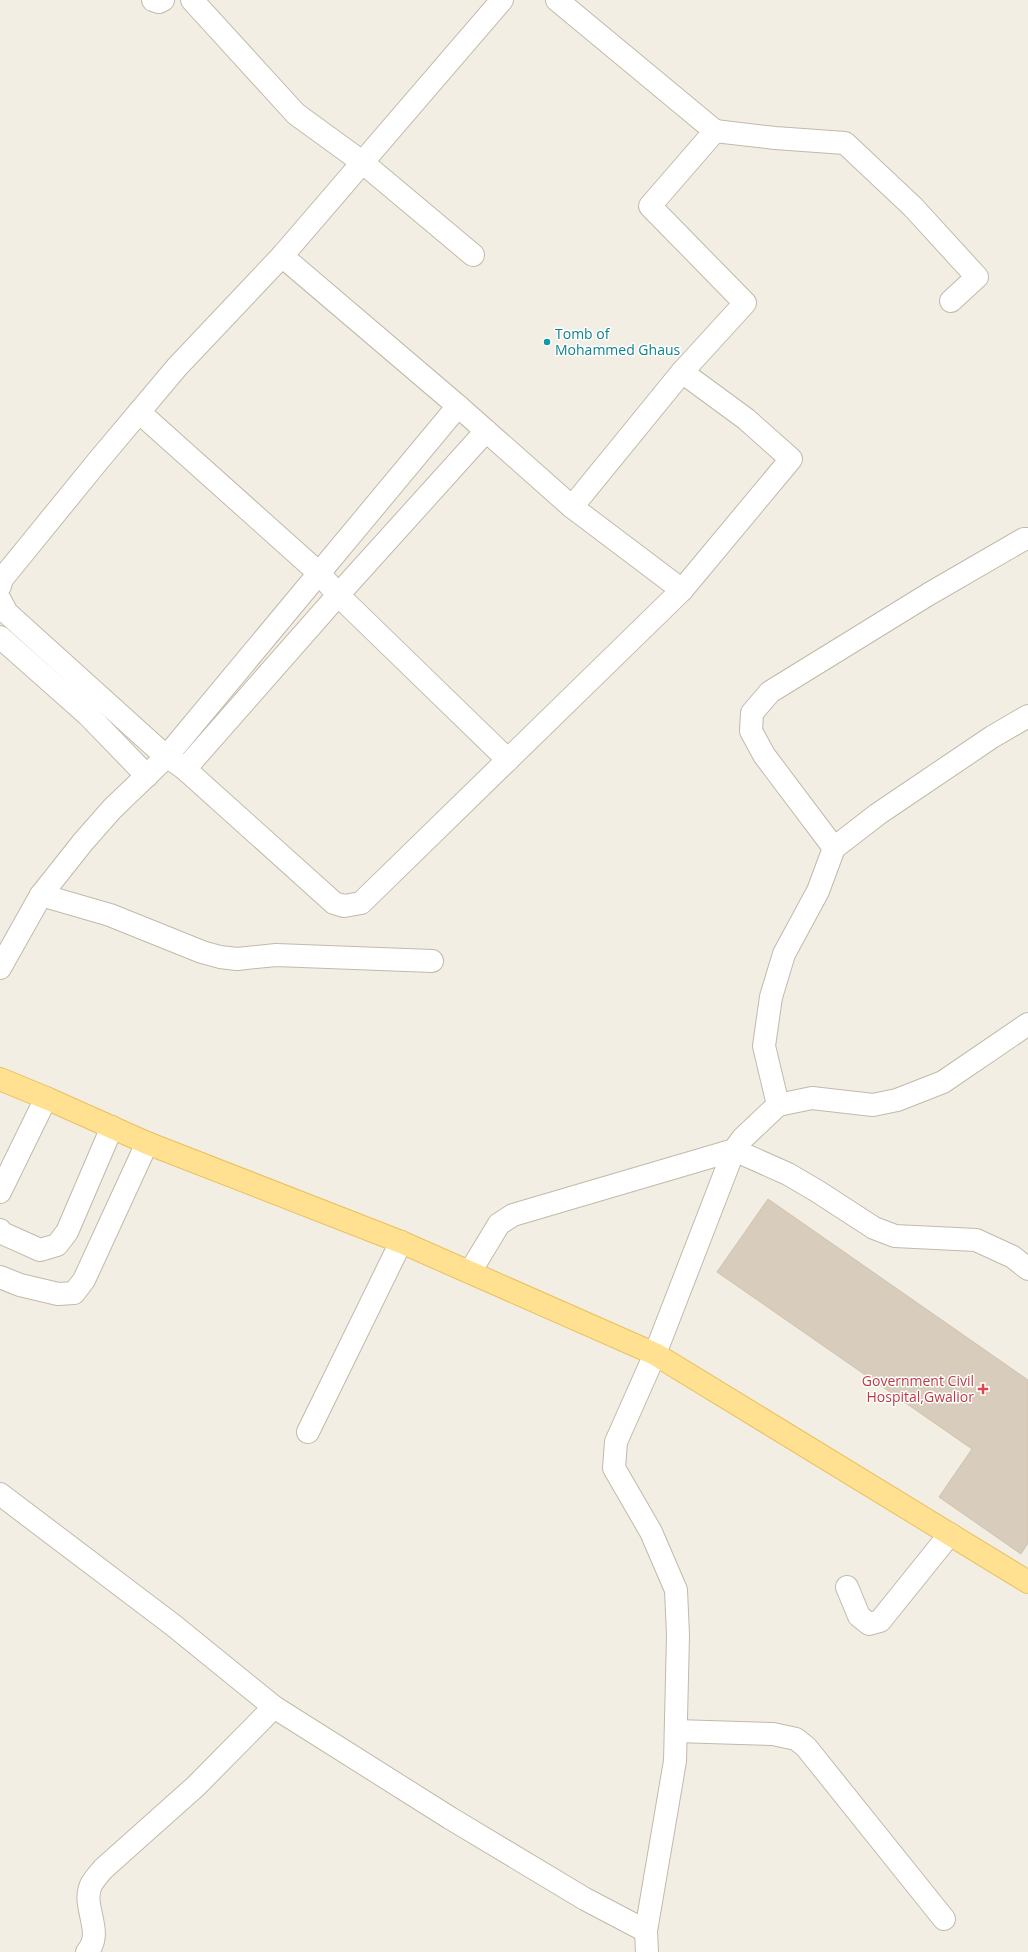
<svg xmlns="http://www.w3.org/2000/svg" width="1028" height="1952" viewBox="0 0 1028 1952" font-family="'Open Sans',sans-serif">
  <rect width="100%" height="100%" fill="#f3eee4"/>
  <path fill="#d8cdbc" stroke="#d0c2ac" d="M768 1199 1028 1380V1543L1021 1554 939 1497 972 1449 717 1272Z"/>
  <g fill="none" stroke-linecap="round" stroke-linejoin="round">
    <g stroke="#c2b9a9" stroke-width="24">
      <g id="minor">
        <path d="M153 0 159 2 163 0"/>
        <path d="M192 0 296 114 362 162 473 255"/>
        <path d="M557 0 715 131 650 206 745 303 682 372 746 419 791 459 682 590"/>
        <path d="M715 131 775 138 845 143 913 207 977 277 951 301"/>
        <path d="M282 256 502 0"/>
        <path d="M139 412 320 574 338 595 508 760"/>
        <path d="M572 507 682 372"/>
        <path d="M0 586 2 579 98 461 177 367 282 256 458 406 572 507 682 590 361 903 344 906 334 903 185 769 162 753 7 613 0 600"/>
        <path d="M0 637 88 715 147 776"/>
        <path d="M185 769 338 595 486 431"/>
        <path d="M834 848 764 755 751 731 752 713 770 692 929 594 1024 539H1028"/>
        <path d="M41 895 110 915 202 952 220 957 237 959 276 955 432 961"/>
        <path d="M0 968 41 895 83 842 112 809 167 756 458 406"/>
        <path d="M778 1105 764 1046 771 997 784 954 818 891 834 848 878 814 992 737 1028 716"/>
        <path d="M0 1192 46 1098"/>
        <path d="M0 1230 2 1233 40 1250 57 1245 67 1232 112 1127"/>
        <path d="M470 1272 499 1224 513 1215 734 1150 743 1138 778 1105 812 1098 873 1105 897 1100 943 1082 1028 1024"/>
        <path d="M0 1277 20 1285 58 1294 74 1293 84 1280 147 1143"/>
        <path d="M308 1432 401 1242"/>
        <path d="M0 1494 173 1625 274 1707 450 1818 585 1899 646 1931"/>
        <path d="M847 1587 859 1616 869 1624 880 1621 950 1534"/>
        <path d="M676 1731 773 1734 796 1739 806 1747 944 1919"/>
        <path d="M87 1952C105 1932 81 1907 91 1885 94 1879 99 1874 103 1869L196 1786 274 1707"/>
        <path d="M647 1952 646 1931 675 1761 678 1635 676 1590 651 1532 614 1468 616 1442 655 1354 734 1150 788 1174 817 1191 874 1228 895 1236 976 1240 1013 1257 1028 1269"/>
      </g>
    </g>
    <g stroke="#e9c05c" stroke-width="24">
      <path id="major" d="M0 1079 46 1098 147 1143 401 1242 655 1354 1028 1582"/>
    </g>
    <use href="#minor" stroke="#fff" stroke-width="22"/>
    <use href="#major" stroke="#ffe191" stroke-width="22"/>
  </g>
  <circle fill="#0f9aa8" stroke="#fff" stroke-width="1.5" cx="547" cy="342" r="4"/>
  <path fill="#e0444e" stroke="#fff" stroke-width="1.5" d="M981 1383h4v4h4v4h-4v4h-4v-4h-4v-4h4z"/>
  <g text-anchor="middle" stroke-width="3" stroke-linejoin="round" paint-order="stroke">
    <g font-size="14" fill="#0d838f" stroke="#fff" text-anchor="start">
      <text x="555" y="339">Tomb of<tspan x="555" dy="16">Mohammed Ghaus</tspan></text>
    </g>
    <g font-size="14" fill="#be3a42" stroke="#fff" text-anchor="end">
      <text x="974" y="1386">Government Civil<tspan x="974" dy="16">Hospital,Gwalior</tspan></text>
    </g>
  </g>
</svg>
